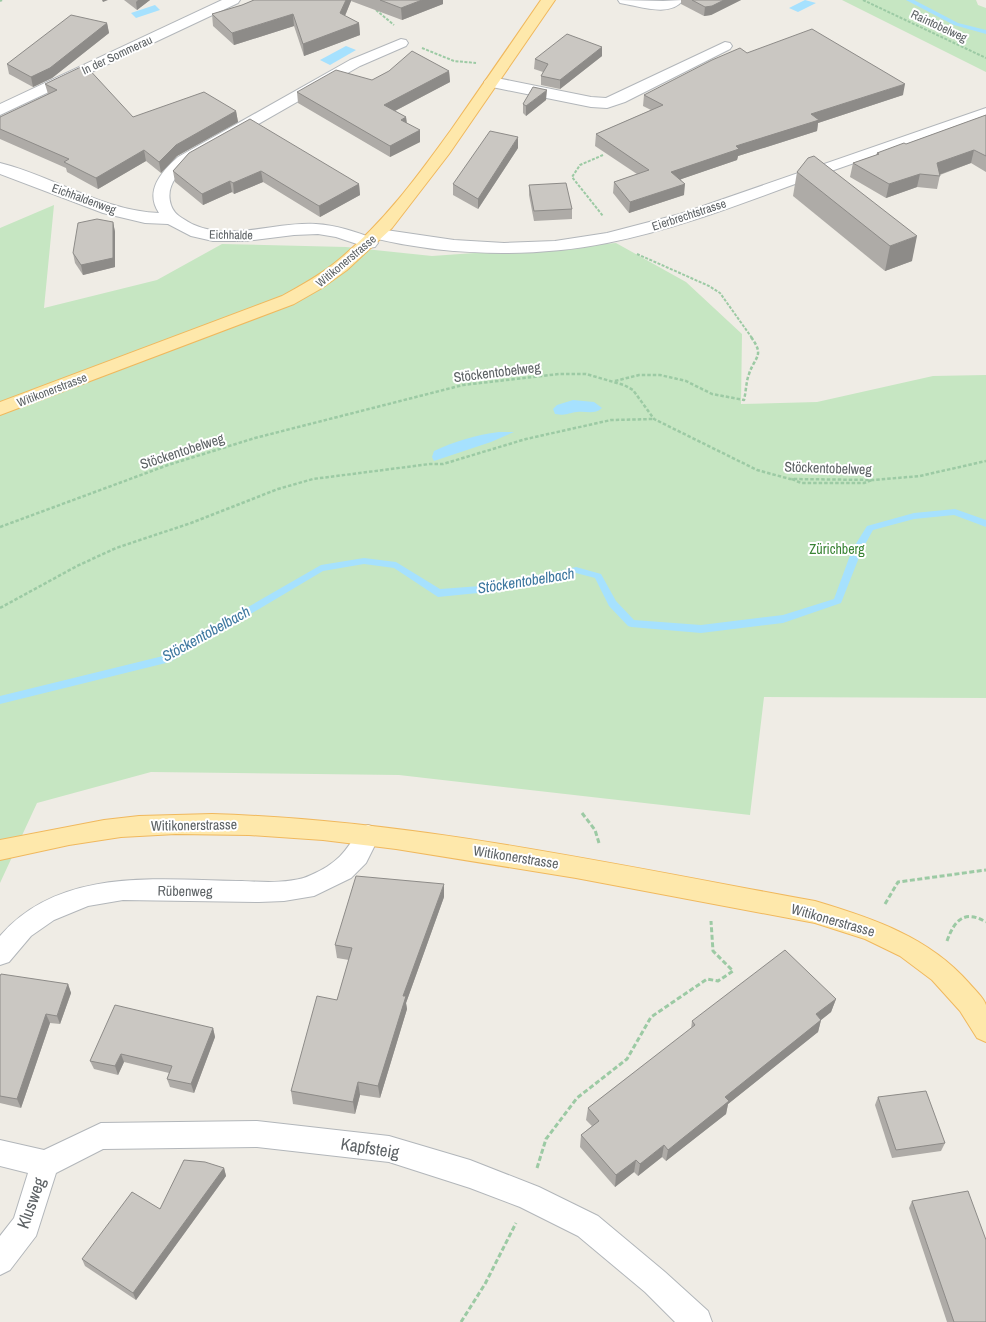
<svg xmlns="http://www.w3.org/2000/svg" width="986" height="1322" viewBox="0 0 986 1322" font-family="'Archivo Narrow',sans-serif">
  <rect width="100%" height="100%" fill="#efece5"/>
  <g fill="#c6e6c2">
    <path d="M842 0H976L978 5 986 8V72Z"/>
    <path d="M54 205 44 308 157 280 222 244 346 247 432 256 616 243 686 282 742 334 741 404 817 402 933 376 986 375V698L764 697 750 815 399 775 151 772 37 803 0 883V228Z"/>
  </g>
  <g fill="#a6e1fe">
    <path d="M805 0 816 3 798 12 789 8Z"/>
    <path d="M155 5 160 10 136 18 131 13Z"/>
    <path d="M346 46 356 50 330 65 320 60Z"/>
    <path d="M573 400 594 402 602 408C594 415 587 411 577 412 567 413 568 416 555 414L553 409 557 405Z"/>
    <path d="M499 432H514L491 442 434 461 432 457 434 451C455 441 476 435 499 432Z"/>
  </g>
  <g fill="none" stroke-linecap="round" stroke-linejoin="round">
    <g fill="#a6e1fe" fill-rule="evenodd">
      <path d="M906 0H914L958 23 986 30V34L954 25Z"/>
      <path d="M955 509 986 520V527L954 515 914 519 873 530 862 550 841 603 783 623 701 633 631 627 628 626 609 606 595 578 576 573 508 590 438 597 394 568 364 564 323 571 170 662 0 704V696L163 656 321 565 364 558 396 562 440 589 508 584 576 567 601 574 616 601 634 620 701 625 783 615 834 599 852 550 867 526 914 513Z"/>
    </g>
    <g stroke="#b2b6ba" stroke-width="2">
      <g id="minor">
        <path d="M222 0H240L238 3 0 115V104Z"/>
        <path d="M618 0 663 1 683 0C671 17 642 7 625 4L620 3Z"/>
        <path d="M401 39 406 40 408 43 406 46 360 66 190 163C177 174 165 187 171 205 173 211 177 215 182 218 221 246 273 221 316 224 336 225 356 232 375 239L378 243 375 247 369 248 336 237 318 234 294 235 245 241H213L191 236 168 224 145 223 103 213 0 174V163C53 176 103 211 159 213 144 191 162 171 178 157L350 60Z"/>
        <path d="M725 42 730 43 732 46 730 49 625 102 607 108 591 107 492 87 487 85 484 82 487 79 492 77 591 97 606 98Z"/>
        <path d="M986 108V118C930 138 873 156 817 176 748 201 679 229 607 243 533 258 447 256 373 238L371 234 373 230 379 229 454 240 504 243 555 241 607 233 680 214Z"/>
        <path d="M368 825 377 828 380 835 366 863 351 878 314 896 284 901 259 902 123 900 88 906 54 920 31 936 9 962 0 965V936C60 866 160 880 242 881 262 882 293 884 311 875 336 864 347 852 359 828Z"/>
        <path d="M257 1121 389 1136 470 1160 539 1187 598 1216 665 1272 708 1311 712 1322H675L645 1292 578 1236 520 1207 470 1188 389 1162 257 1147 103 1149 56 1173 36 1236 10 1270 0 1275V1236L14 1218 28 1173 0 1166V1140L44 1150 101 1123Z"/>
      </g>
    </g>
    <g stroke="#f0b85d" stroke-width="2">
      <g id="major">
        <path d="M541 0H555L449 154 392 228 347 270 322 288 294 304 0 415V402L282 296C300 286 319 276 336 262 382 225 417 177 451 130 481 87 511 44 541 0Z"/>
        <path d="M212 814C416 820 615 865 815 901 872 918 929 937 969 983 974 989 984 998 986 1005 986 1014 986 1032 986 1042L977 1038 960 1011 932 980 900 956 865 939 815 923 576 878 396 849 323 840 249 835 176 834 121 837 69 845 0 860V840L104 820 139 816Z"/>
      </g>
    </g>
    <g stroke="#9ccaa4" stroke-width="2" stroke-dasharray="3 1.5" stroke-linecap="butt">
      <path d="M863 0 986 58"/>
      <path d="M0 1 2 0"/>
      <path d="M376 10 394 25"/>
      <path d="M422 48 454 61 476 63"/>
      <path d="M603 155 580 165 572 177 603 216"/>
      <path d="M637 254 709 286 720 293 752 338"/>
    </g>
    <g stroke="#9ccaa4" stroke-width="2.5" stroke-dasharray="3.5 2" stroke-linecap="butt">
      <path d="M615 381 639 375H660L686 381 712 394 744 400C746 392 746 382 749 374 755 356 765 356 751 337"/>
      <path d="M792 479 801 483H864L872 480"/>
      <path d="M0 527 168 465 255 438 463 385 559 374H586L624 385 633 390 654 419 757 470 790 479 874 480 920 476 986 461"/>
      <path d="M0 608 77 566 116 548 191 523 278 489 313 479 430 464H443L526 439 611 420 654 419"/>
    </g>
    <g stroke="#9ccaa4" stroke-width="3" stroke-dasharray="5 2.5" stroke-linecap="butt">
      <path d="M582 813 595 830 599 843"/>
      <path d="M885 904 898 882 986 870"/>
      <path d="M947 941C954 921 964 909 986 922"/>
      <path d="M537 1168 546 1139 577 1098 627 1059 651 1017 707 979 718 981 733 971 713 951 711 921"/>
      <path d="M461 1322 485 1284 516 1223"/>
    </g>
    <use href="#minor" fill="#fff" fill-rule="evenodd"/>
    <use href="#major" fill="#fee8ab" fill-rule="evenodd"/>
  </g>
  <g fill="#aeaba7">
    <path d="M124 0H150L137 10Z"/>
    <path d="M254 0H443V4L402 20 351 1 345 16 359 23 360 35 304 56 294 26 234 45 213 26 212 14 242 5Z"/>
    <path d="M681 0H741L711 15 704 16 681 4Z"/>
    <path d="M107 23 109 33 52 78 33 87 9 74 7 64Z"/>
    <path d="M602 47V56L560 89 541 85V76L543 72 534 69 535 59Z"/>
    <path d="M747 53 903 95 818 123 817 131 738 156 737 160 681 179 684 195 629 213 613 193 614 182 637 174 595 146 596 134 651 110 643 106 644 95Z"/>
    <path d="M449 71 450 82 395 111 406 117 407 123 420 142 390 157 298 103 297 92Z"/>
    <path d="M45 84 133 117 236 111 238 122 177 156 161 173 146 161 98 189 67 172 66 168 0 139V117L48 94Z"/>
    <path d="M546 100 526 116 523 113V104Z"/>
    <path d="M986 115V172L971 163 940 175 937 189 917 187 886 198 850 177 853 163 876 155 877 153 906 144Z"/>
    <path d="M518 148 478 209 453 195V184Z"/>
    <path d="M189 153 359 184 360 195 320 217 263 182 234 194 232 192 203 205 175 182 173 171Z"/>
    <path d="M797 172 912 261 885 271 793 196Z"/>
    <path d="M529 185 572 209V219L534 221 529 195Z"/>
    <path d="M113 222 115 232V267L83 275 75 263 73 253Z"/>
    <path d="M444 897 406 1003 407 1009 380 1098 360 1095 355 1114 293 1104 291 1091 337 1000 349 960 337 958 335 945Z"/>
    <path d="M0 976 68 984 71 993 60 1024 50 1023 21 1108 0 1103Z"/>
    <path d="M836 999 831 1012 821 1020 818 1032 728 1104 726 1114 666 1161 662 1157 638 1176 634 1172 615 1187 580 1147 581 1135 592 1126 586 1120 588 1108 691 1029 692 1021Z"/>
    <path d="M213 1028 215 1037 194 1093 170 1087 167 1079 169 1073 124 1062 118 1075 94 1069 90 1061Z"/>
    <path d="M878 1097 945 1143 941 1151 892 1158 875 1105Z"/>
    <path d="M224 1168 226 1176 136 1300 85 1266 82 1259Z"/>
    <path d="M912 1201 986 1322H947L909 1208Z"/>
  </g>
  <g fill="#8d8b88">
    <path d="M102 0H108L103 2Z"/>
    <path d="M138 0H150L137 10 136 2Z"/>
    <path d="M346 0H351V1L341 25 340 13Z"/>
    <path d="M422 0H443V4L402 20 401 8Z"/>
    <path d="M724 0H741L711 15 704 16 705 7Z"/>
    <path d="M293 14 294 26 234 45 232 33Z"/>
    <path d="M107 23 109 33 52 78 33 87 31 77Z"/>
    <path d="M359 23 360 35 304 56 303 44Z"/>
    <path d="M602 47V56L560 89V80Z"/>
    <path d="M449 71 450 82 385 116 384 105Z"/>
    <path d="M905 84 903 95 818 123 817 131 738 156 737 160 670 183 671 172 736 146 811 114Z"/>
    <path d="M547 90 546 100 526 116V106Z"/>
    <path d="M236 111 238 122 177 156 161 173 159 162 176 145Z"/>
    <path d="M406 117 407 128 401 120Z"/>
    <path d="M420 130V142L390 157V146Z"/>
    <path d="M518 137V148L478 209V199Z"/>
    <path d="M144 150 146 161 98 189 96 178Z"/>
    <path d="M974 150 971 163 938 175 937 163Z"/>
    <path d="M261 171 263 182 234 194 233 183Z"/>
    <path d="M920 174 917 187 886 198 889 184Z"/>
    <path d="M230 181 232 192 203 205 202 194Z"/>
    <path d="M359 184 360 195 320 217 319 206Z"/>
    <path d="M685 184 684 195 629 213 630 202Z"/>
    <path d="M113 222 115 232V267L83 275 81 265Z"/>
    <path d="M917 236 912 261 885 271 890 246Z"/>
    <path d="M444 884V897L406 1003 407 1009 380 1098 378 1086 403 996Z"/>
    <path d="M68 984 71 993 60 1024 57 1016Z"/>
    <path d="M836 999 831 1012 821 1020 818 1032 728 1104 726 1114 666 1161 668 1150 725 1097 816 1014Z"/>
    <path d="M46 1014 50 1023 21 1108 17 1099Z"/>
    <path d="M213 1028 215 1037 194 1093 191 1084Z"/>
    <path d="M121 1054 124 1062 118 1075 115 1066Z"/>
    <path d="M358 1082 360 1095 355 1114 353 1102Z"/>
    <path d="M664 1145 662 1157 638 1176 640 1164Z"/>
    <path d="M636 1160 634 1172 615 1187 616 1175Z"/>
    <path d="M224 1168 226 1176 136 1300 133 1293Z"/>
  </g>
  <g fill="#cac7c2" stroke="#8d8b88">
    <path d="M254 0H346L340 13 359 23 303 44 293 14 232 33 212 14 242 5Z"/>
    <path d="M380 0H422L401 8Z"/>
    <path d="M692 0H724L712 6 705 7Z"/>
    <path d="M71 15 107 23 50 68 31 77 7 64Z"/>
    <path d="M812 29 905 84 811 114 819 120 736 146 739 149 671 172 685 184 630 202 614 182 649 170 596 134 663 105 644 95 712 60 740 48 747 53Z"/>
    <path d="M567 34 602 47 560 80 541 76 548 64 535 59Z"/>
    <path d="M412 51 449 71 384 105 406 117 401 120 420 130 390 146 297 92 336 70 372 80 389 71Z"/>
    <path d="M85 65 133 117 204 92 236 111 176 145 159 162 144 150 96 178 64 162 69 159 0 129V117L57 90 45 84Z"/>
    <path d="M533 87 547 90 526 106 523 104Z"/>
    <path d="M986 115V156L974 150 937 163 940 176 920 174 889 184 853 163 879 154 877 153 904 143 906 144Z"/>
    <path d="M250 119 359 184 319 206 261 171 233 183 230 181 202 194 173 171 189 153Z"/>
    <path d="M490 131 518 137 478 199 453 184Z"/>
    <path d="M814 156 917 236 890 246 797 172 808 158Z"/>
    <path d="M566 183 572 209 534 211 529 185Z"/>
    <path d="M97 219 113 222V258L81 265 73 253 78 223Z"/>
    <path d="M356 876 444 884 403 996H406L378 1086 358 1082 353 1102 291 1091 317 996 337 1000 352 948 335 945Z"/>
    <path d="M785 950 836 999 816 1014 821 1020 725 1097 729 1101 668 1150 664 1145 640 1164 636 1160 616 1175 581 1135 599 1121 588 1108 695 1025 692 1021Z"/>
    <path d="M1 974 68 984 57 1016 46 1014 17 1099 0 1096V976Z"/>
    <path d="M115 1005 213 1028 191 1084 167 1079 172 1066 121 1054 115 1066 90 1061Z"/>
    <path d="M926 1091 945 1143 896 1150 878 1097Z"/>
    <path d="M184 1160 205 1162 224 1168 133 1293 82 1259 132 1192 160 1209Z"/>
    <path d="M968 1191 986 1240V1322H954L912 1201Z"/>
  </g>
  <g text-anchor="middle" stroke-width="4" stroke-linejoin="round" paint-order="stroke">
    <g font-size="12" fill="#5d6265" stroke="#fff">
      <text transform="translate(939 26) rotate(25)" y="4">Raintobelweg</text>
      <text transform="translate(117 55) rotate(-25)" y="4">In der Sommerau</text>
      <text transform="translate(84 199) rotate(20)" y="4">Eichhaldenweg</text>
      <text transform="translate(689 215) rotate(-18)" y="4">Eierbrechtstrasse</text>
      <text transform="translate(231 235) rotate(1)" y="4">Eichhalde</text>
      <text transform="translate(346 261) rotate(-40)" y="4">Witikonerstrasse</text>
      <text transform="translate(52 390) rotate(-21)" y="4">Witikonerstrasse</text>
    </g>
    <g font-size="14" fill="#5d6265" stroke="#fff">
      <text transform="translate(497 372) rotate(-7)" y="5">Stöckentobelweg</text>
      <text transform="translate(182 451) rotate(-18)" y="5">Stöckentobelweg</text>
      <text transform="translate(828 468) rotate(2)" y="5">Stöckentobelweg</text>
      <text transform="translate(194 825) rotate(-1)" y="5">Witikonerstrasse</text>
      <text transform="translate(516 857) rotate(9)" y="5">Witikonerstrasse</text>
      <text transform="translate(185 891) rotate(1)" y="5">Rübenweg</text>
      <text transform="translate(833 920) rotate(16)" y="5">Witikonerstrasse</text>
    </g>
    <g font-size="14" fill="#3a8435" stroke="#fff">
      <text x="837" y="554">Zürichberg</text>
    </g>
    <g font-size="15" font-style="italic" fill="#3d779f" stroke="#fff">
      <text transform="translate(526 581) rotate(-9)" y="5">Stöckentobelbach</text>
      <text transform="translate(206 634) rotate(-29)" y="5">Stöckentobelbach</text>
    </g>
    <g font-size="17" fill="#5d6265" stroke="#fff">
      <text transform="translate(370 1148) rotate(9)" y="6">Kapfsteig</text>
      <text transform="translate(31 1203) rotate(-70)" y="6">Klusweg</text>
    </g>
  </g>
</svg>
